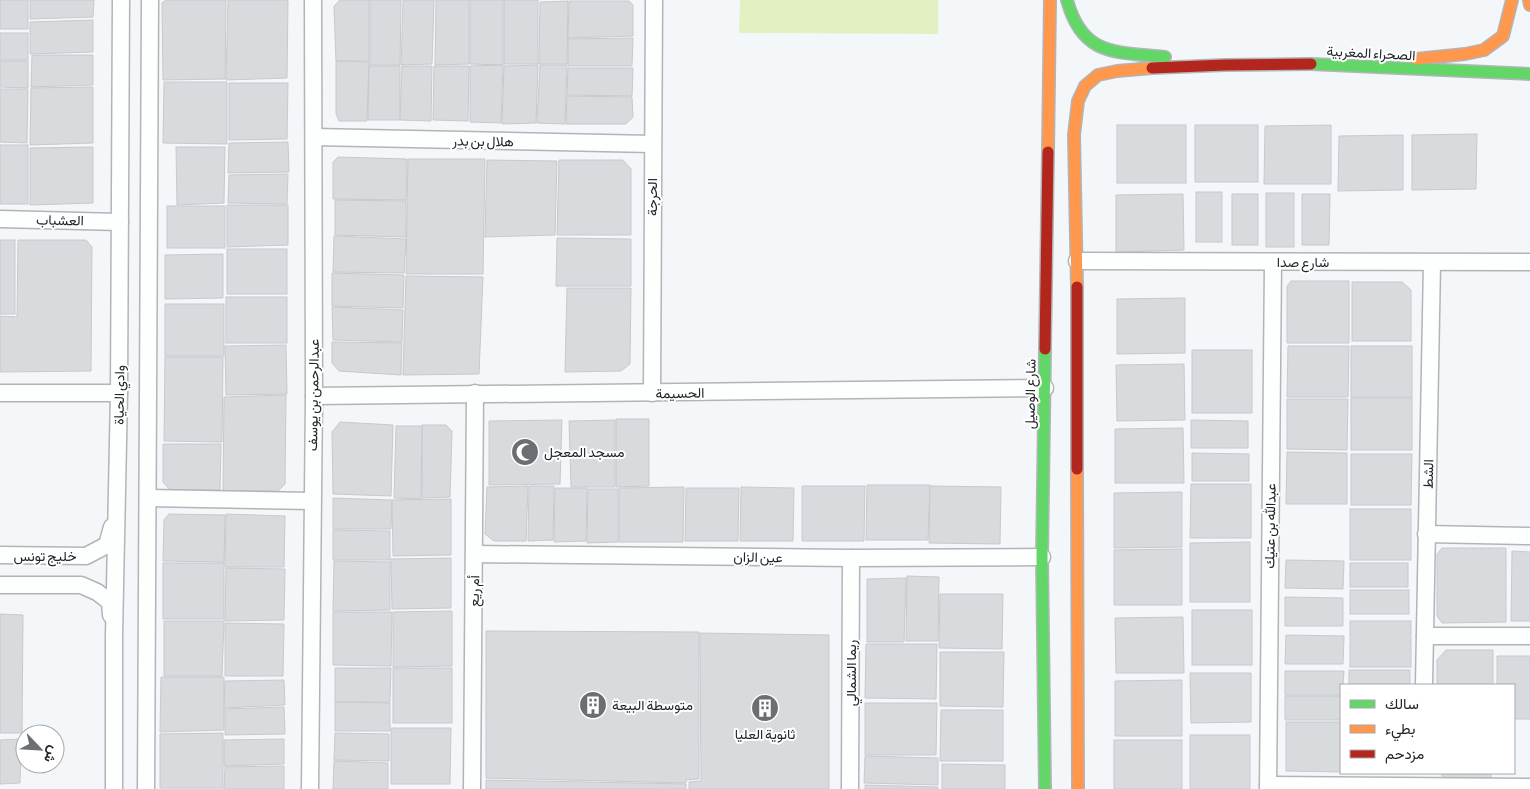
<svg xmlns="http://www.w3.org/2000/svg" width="1530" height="789" viewBox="0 0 1530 789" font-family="'Asap Condensed',Vazirmatn,sans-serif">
  <rect width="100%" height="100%" fill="#f3f7fa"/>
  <path fill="#e2f0c2" d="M740 0H938V34L739 33Z"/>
  <g fill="#d7dbde" stroke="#c6cacd">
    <rect x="0" y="0" width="28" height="29"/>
    <path d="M30 0H94L93 17 30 19Z"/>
    <path d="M166 0H226L225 79 163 80 162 3Z"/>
    <path d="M228 0H286L288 1 287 78 226 80Z"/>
    <path d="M340 0H369V61H336L334 6Z"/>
    <path d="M370 0H401L400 65H370Z"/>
    <path d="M403 0H434L432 64 401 65Z"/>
    <path d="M436 0H469V64L435 65Z"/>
    <path d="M470 0H503V65L470 64Z"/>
    <rect x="504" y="0" width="34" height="64"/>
    <path d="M568 1 567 64H539L540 2Z"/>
    <path d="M569 1H629L633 5V36L568 38Z"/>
    <path d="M93 20V52L30 54V22Z"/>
    <rect x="0" y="33" width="28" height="27"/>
    <path d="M633 38 632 66H568V39Z"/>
    <path d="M32 55H93V85L31 87Z"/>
    <path d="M0 61H28V88L0 87Z"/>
    <path d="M336 61 369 62 367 121H339L336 114Z"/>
    <path d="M503 65 501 123 470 122V66Z"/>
    <path d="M538 65 536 123 502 124 504 66Z"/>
    <path d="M540 65H567L565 124 537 123Z"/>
    <path d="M369 66H400V120H368Z"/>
    <path d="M402 66H432L431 121 400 120Z"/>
    <path d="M434 66H469L468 121 433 120Z"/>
    <path d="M568 68H633L632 96 567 95Z"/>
    <path d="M164 82H227V144L163 143Z"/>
    <path d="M229 83H288L287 139 229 140Z"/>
    <path d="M93 87V143L30 145 31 88Z"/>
    <path d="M0 89H28L27 143 0 142Z"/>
    <path d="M567 96 632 97 633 117 626 124H566Z"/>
    <rect x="1117" y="125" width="69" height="58"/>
    <rect x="1195" y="125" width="63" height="57"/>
    <path d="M1331 125V184H1264L1265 126Z"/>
    <path d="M1477 134 1476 189 1412 190V135Z"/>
    <path d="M1403 135V190L1338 191 1339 136Z"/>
    <path d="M288 142 289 172 228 173 229 143Z"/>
    <rect x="0" y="145" width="28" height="59"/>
    <path d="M93 147V203L30 205V148Z"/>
    <path d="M176 147H225L224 203 177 205Z"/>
    <path d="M338 157 407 159 406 200 333 199V162Z"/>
    <path d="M408 159H485L483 274H406Z"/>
    <path d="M487 160 557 161 555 235 485 237Z"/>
    <path d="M559 160H623L631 169V235H557Z"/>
    <path d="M288 174 287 204 228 203 229 175Z"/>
    <rect x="1196" y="192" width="26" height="50"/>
    <rect x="1266" y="193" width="28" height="54"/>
    <path d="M1183 194 1184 250 1116 252V195Z"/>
    <rect x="1232" y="194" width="26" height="51"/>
    <path d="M1302 194H1330L1329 245H1302Z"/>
    <path d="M335 200 406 201V237L335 235Z"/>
    <path d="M227 205H288V245L227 247Z"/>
    <rect x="167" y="206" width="58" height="42"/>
    <path d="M334 236 406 239 404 273 333 272Z"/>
    <path d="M557 238 631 239V286H556Z"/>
    <rect x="0" y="240" width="15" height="74"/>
    <path d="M18 240H86L92 247 91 371 0 372V316L17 317Z"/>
    <rect x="227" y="249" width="60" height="45"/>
    <path d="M223 254V298L165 299V255Z"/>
    <path d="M332 273 404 275 403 308 332 306Z"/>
    <path d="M406 276 483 277 479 374 403 375Z"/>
    <path d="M1291 281H1349V343H1287V286Z"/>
    <path d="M1352 282H1402L1411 290V341H1352Z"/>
    <path d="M567 288H631L630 364 621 371 565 372Z"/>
    <rect x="226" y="297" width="61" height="46"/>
    <path d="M1185 298V353L1117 354V299Z"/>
    <rect x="165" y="304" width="59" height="52"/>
    <path d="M332 307 403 310 402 342 333 340Z"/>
    <path d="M332 342 402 343 401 375 339 371 332 363Z"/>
    <path d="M286 345 287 394 226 395 225 346Z"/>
    <path d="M1288 346H1349L1348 397H1287Z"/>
    <rect x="1351" y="346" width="61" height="51"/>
    <rect x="1192" y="350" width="60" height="63"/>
    <path d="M165 357H223L222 442 164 441Z"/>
    <path d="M1184 364 1185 420 1117 421 1116 365Z"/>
    <path d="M286 395 285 484 278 491H223L224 397Z"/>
    <rect x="1351" y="398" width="61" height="52"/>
    <path d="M1287 399H1348L1347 450 1287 449Z"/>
    <path d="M616 419H649V486L616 487Z"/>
    <path d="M562 420 560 484 489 485V421Z"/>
    <path d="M615 420V487H571L569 421Z"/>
    <path d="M1191 420 1248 421V448H1191Z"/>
    <path d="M340 422 393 425 391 496 333 494 332 432Z"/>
    <path d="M422 425H446L452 431 450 497 422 498Z"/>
    <path d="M396 426H422L421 499 394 498Z"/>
    <path d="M1183 428 1184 483H1115V429Z"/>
    <path d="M163 444H221L220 490H170L163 482Z"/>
    <path d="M1287 452 1347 453V504H1286Z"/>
    <path d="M1192 453 1249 454V481H1192Z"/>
    <path d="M1351 454H1412L1411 505H1351Z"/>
    <path d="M1191 484H1251V538H1190Z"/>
    <path d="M867 485H930L928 540H866Z"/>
    <path d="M528 486 526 541H494L485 534 487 487Z"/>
    <path d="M529 486H554L553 540 528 541Z"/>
    <path d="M802 486H865L864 541H802Z"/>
    <path d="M930 486 1001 487 1000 544 929 543Z"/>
    <path d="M684 487 683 542H619V488Z"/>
    <path d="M741 487 794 488 793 541H740Z"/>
    <path d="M555 488H587L586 541 554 542Z"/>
    <path d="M686 488H739L738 541H685Z"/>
    <path d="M588 489H618V542L587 543Z"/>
    <path d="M1182 492V547L1114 548V493Z"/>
    <path d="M333 498 392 500 391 529H333Z"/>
    <path d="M451 499V555L393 556 392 500Z"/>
    <rect x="1350" y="509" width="61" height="51"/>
    <path d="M169 514 225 515 224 562 163 561 164 520Z"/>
    <path d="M226 514 285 516 284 567H225Z"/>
    <path d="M333 530 390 531V560H333Z"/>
    <path d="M1250 542V602H1190V543Z"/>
    <path d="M1442 548H1506V622L1442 623 1437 616V554Z"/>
    <path d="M1182 549V605H1114V550Z"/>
    <path d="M1512 551 1530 552V621H1511Z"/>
    <path d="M451 558V608L392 609 391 559Z"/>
    <path d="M1286 560 1344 561 1343 589 1285 588Z"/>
    <path d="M334 561 390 562V610L333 611Z"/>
    <rect x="163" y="563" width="61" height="56"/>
    <rect x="1350" y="563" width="58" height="24"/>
    <path d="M226 568 285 569 284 620 225 621Z"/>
    <path d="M907 576 939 577 938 641H906Z"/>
    <path d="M906 578 904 642H867V579Z"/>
    <rect x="1350" y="590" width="59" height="24"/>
    <path d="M940 594H1003L1002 649 939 648Z"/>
    <path d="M1285 597 1343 598V626H1285Z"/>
    <rect x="1192" y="610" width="60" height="55"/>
    <path d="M452 611V666L393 667V612Z"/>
    <path d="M333 612H392L391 666 333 665Z"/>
    <path d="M0 614 23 615 22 733H0Z"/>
    <path d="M1183 617 1184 673H1116L1115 618Z"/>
    <path d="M164 621H224L222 676H164Z"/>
    <rect x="1350" y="621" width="61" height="46"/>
    <path d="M225 623 284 624 283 676H225Z"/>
    <path d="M486 631 699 632V779L686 780V783L486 778Z"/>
    <path d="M700 633 829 635V789H689V782L701 781Z"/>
    <path d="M1286 635 1344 636 1343 664H1285Z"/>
    <path d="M866 644H937L936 699 865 698Z"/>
    <path d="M1446 650H1493V685H1437V660Z"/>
    <path d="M940 652H1004L1003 707 940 706Z"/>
    <path d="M1497 656H1530V719H1514V685H1497Z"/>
    <path d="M335 668H391L390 702H335Z"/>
    <rect x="393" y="668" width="59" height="55"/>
    <rect x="1349" y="670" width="61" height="15"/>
    <path d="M1285 671H1344L1343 685H1341V695H1285Z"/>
    <path d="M1190 673H1251V722L1191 723Z"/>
    <path d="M161 677H224V730L160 732Z"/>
    <path d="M284 680 285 705 224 708 225 681Z"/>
    <path d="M1182 680V736H1115V681Z"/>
    <rect x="1285" y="696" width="56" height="24"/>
    <path d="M335 702 390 703V731H335Z"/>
    <path d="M865 703H937L936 755H865Z"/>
    <path d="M284 707 285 734 225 735V709Z"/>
    <path d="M941 710H1003V761H940Z"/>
    <path d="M1286 722H1341V772L1286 771Z"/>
    <path d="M391 728H451L450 784H391Z"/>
    <path d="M223 733V788H160V734Z"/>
    <path d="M335 733 389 734V761L334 760Z"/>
    <rect x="1190" y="735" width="60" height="54"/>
    <path d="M21 739 20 783 0 784V740Z"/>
    <path d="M284 739V764L224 766V740Z"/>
    <rect x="1114" y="740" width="68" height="49"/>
    <path d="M865 756 938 758V785L864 783Z"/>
    <path d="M334 761 388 763V789H333Z"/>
    <path d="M942 764 1005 765V789H942Z"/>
    <path d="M284 766V789H224L225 767Z"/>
    <path d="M1440 773H1491V778H1444Z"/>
    <path d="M486 780 686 784V789H486Z"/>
    <path d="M865 785 938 787V789H865Z"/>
  </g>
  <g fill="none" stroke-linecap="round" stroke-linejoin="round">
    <g stroke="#b1b5b8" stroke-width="19">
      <g id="street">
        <path d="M314 137 652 144"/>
        <path d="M0 219 120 222"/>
        <path d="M1077 261 1530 262"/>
        <path d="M0 393H119"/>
        <path d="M652 393 654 0"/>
        <path d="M314 396 1045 388"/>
        <path d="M148 498 312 501"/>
        <path d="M1426 534 1530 536"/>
        <path d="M474 554 851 558 1042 557"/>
        <path d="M0 555 86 556 107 545 112 527"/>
        <path d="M0 585H81L97 592 110 602 111 615"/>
        <path d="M1425 636H1530"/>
        <path d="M1424 685 1432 263"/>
        <path d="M1268 785 1530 787"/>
        <path d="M114 789V636L119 393 121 0"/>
        <path d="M146 789 150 0"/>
        <path d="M310 789 314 396 313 0"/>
        <path d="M472 789 475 393"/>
        <path d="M850 789 851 558"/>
        <path d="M1268 789 1273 262"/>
      </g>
    </g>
    <g stroke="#b1b5b8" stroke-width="14">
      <g id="fast">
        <path d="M1067 0C1082 56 1115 52 1165 57"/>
        <path d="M1311 64 1530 74"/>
        <path d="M1045 349 1042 557 1045 789"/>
      </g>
    </g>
    <g stroke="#b1b5b8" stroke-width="14">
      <g id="slow">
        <path d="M1529 0 1530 5"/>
        <path d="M1416 59 1465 54 1484 50 1503 36 1512 0"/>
        <path d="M1048 152 1050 0"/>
        <path d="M1077 287 1074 135 1078 101 1085 86 1098 75 1117 71 1152 68"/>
        <path d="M1077 469 1078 789"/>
      </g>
    </g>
    <g stroke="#b1b5b8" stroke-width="14">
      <g id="jam">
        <path d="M1152 68 1225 65 1311 64"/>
        <path d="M1077 287V469"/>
        <path d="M1045 349 1048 152"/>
      </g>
    </g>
    <use href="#street" stroke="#fdfefe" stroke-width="16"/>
    <use href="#fast" stroke="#63d668" stroke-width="11"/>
    <use href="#slow" stroke="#ff974d" stroke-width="11"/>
    <use href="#jam" stroke="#b3261e" stroke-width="11"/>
  </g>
  <defs>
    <g id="mosque-disc" transform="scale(1.4375)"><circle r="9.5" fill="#6b6f73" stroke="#fff"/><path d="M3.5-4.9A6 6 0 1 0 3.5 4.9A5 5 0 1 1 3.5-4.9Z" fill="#fff"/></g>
    <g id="building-disc" transform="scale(1.4375)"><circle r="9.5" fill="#6b6f73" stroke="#fff"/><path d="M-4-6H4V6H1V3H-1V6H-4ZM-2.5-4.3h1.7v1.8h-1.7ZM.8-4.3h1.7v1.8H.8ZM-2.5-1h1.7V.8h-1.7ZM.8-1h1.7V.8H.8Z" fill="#fff"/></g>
  </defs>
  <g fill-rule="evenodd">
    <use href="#mosque-disc" x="525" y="452"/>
    <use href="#building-disc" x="593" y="705"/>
    <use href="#building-disc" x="765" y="708"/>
  </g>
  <g text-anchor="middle" stroke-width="4" stroke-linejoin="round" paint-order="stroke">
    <g font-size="14" fill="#22262a" stroke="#fff">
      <text transform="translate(1371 53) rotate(3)" y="5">الصحراء المغربية</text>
      <text transform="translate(483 141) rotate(1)" y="5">هلال بن بدر</text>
      <text transform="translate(652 197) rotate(-90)" y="5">الحرجة</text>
      <text transform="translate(60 220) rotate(1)" y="5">العشباب</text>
      <text x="1303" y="267">شارع صدا</text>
      <text transform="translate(680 393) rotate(-1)" y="5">الحسيمة</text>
      <text transform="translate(1030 394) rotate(-89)" y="5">شارع الوصيل</text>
      <text transform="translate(119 395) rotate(-89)" y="5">وادي الحياة</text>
      <text transform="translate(313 395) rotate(-89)" y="5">عبدالرحمن بن يوسف</text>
      <text transform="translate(1428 474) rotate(-89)" y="5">الشط</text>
      <text transform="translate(1270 526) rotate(-89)" y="5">عبدالله بن عتيك</text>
      <text x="45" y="561">خليج تونس</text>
      <text transform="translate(758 557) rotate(1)" y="5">عين الزان</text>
      <text transform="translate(474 591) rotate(-89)" y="5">أم ريع</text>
      <text transform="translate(851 673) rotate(-90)" y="5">ريما الشمالي</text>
    </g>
    <g font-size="14" fill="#22262a" stroke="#fff" text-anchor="start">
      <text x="544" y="457">مسجد المعجل</text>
      <text x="612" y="710">متوسطة البيعة</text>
      <text x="765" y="739" text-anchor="middle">ثانوية العليا</text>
    </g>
  </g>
  <rect x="1340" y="684" width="175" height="90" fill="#ffffff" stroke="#a7a8aa"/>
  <rect x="1350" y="700" width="25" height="8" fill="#63d668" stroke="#a7a8aa"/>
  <text x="1385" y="709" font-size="15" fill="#22262a">سالك</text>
  <rect x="1350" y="725" width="25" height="8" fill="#ff974d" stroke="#a7a8aa"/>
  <text x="1385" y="734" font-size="15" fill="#22262a">بطيء</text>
  <rect x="1350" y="750" width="25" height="8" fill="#b3261e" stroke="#a7a8aa"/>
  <text x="1385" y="759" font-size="15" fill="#22262a">مزدحم</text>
  <g transform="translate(40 749) rotate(115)"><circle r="24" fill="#ffffff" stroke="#a7a8aa"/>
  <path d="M0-4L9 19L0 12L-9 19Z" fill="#6b6f73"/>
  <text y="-8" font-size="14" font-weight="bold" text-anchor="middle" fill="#22262a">ش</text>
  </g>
</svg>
